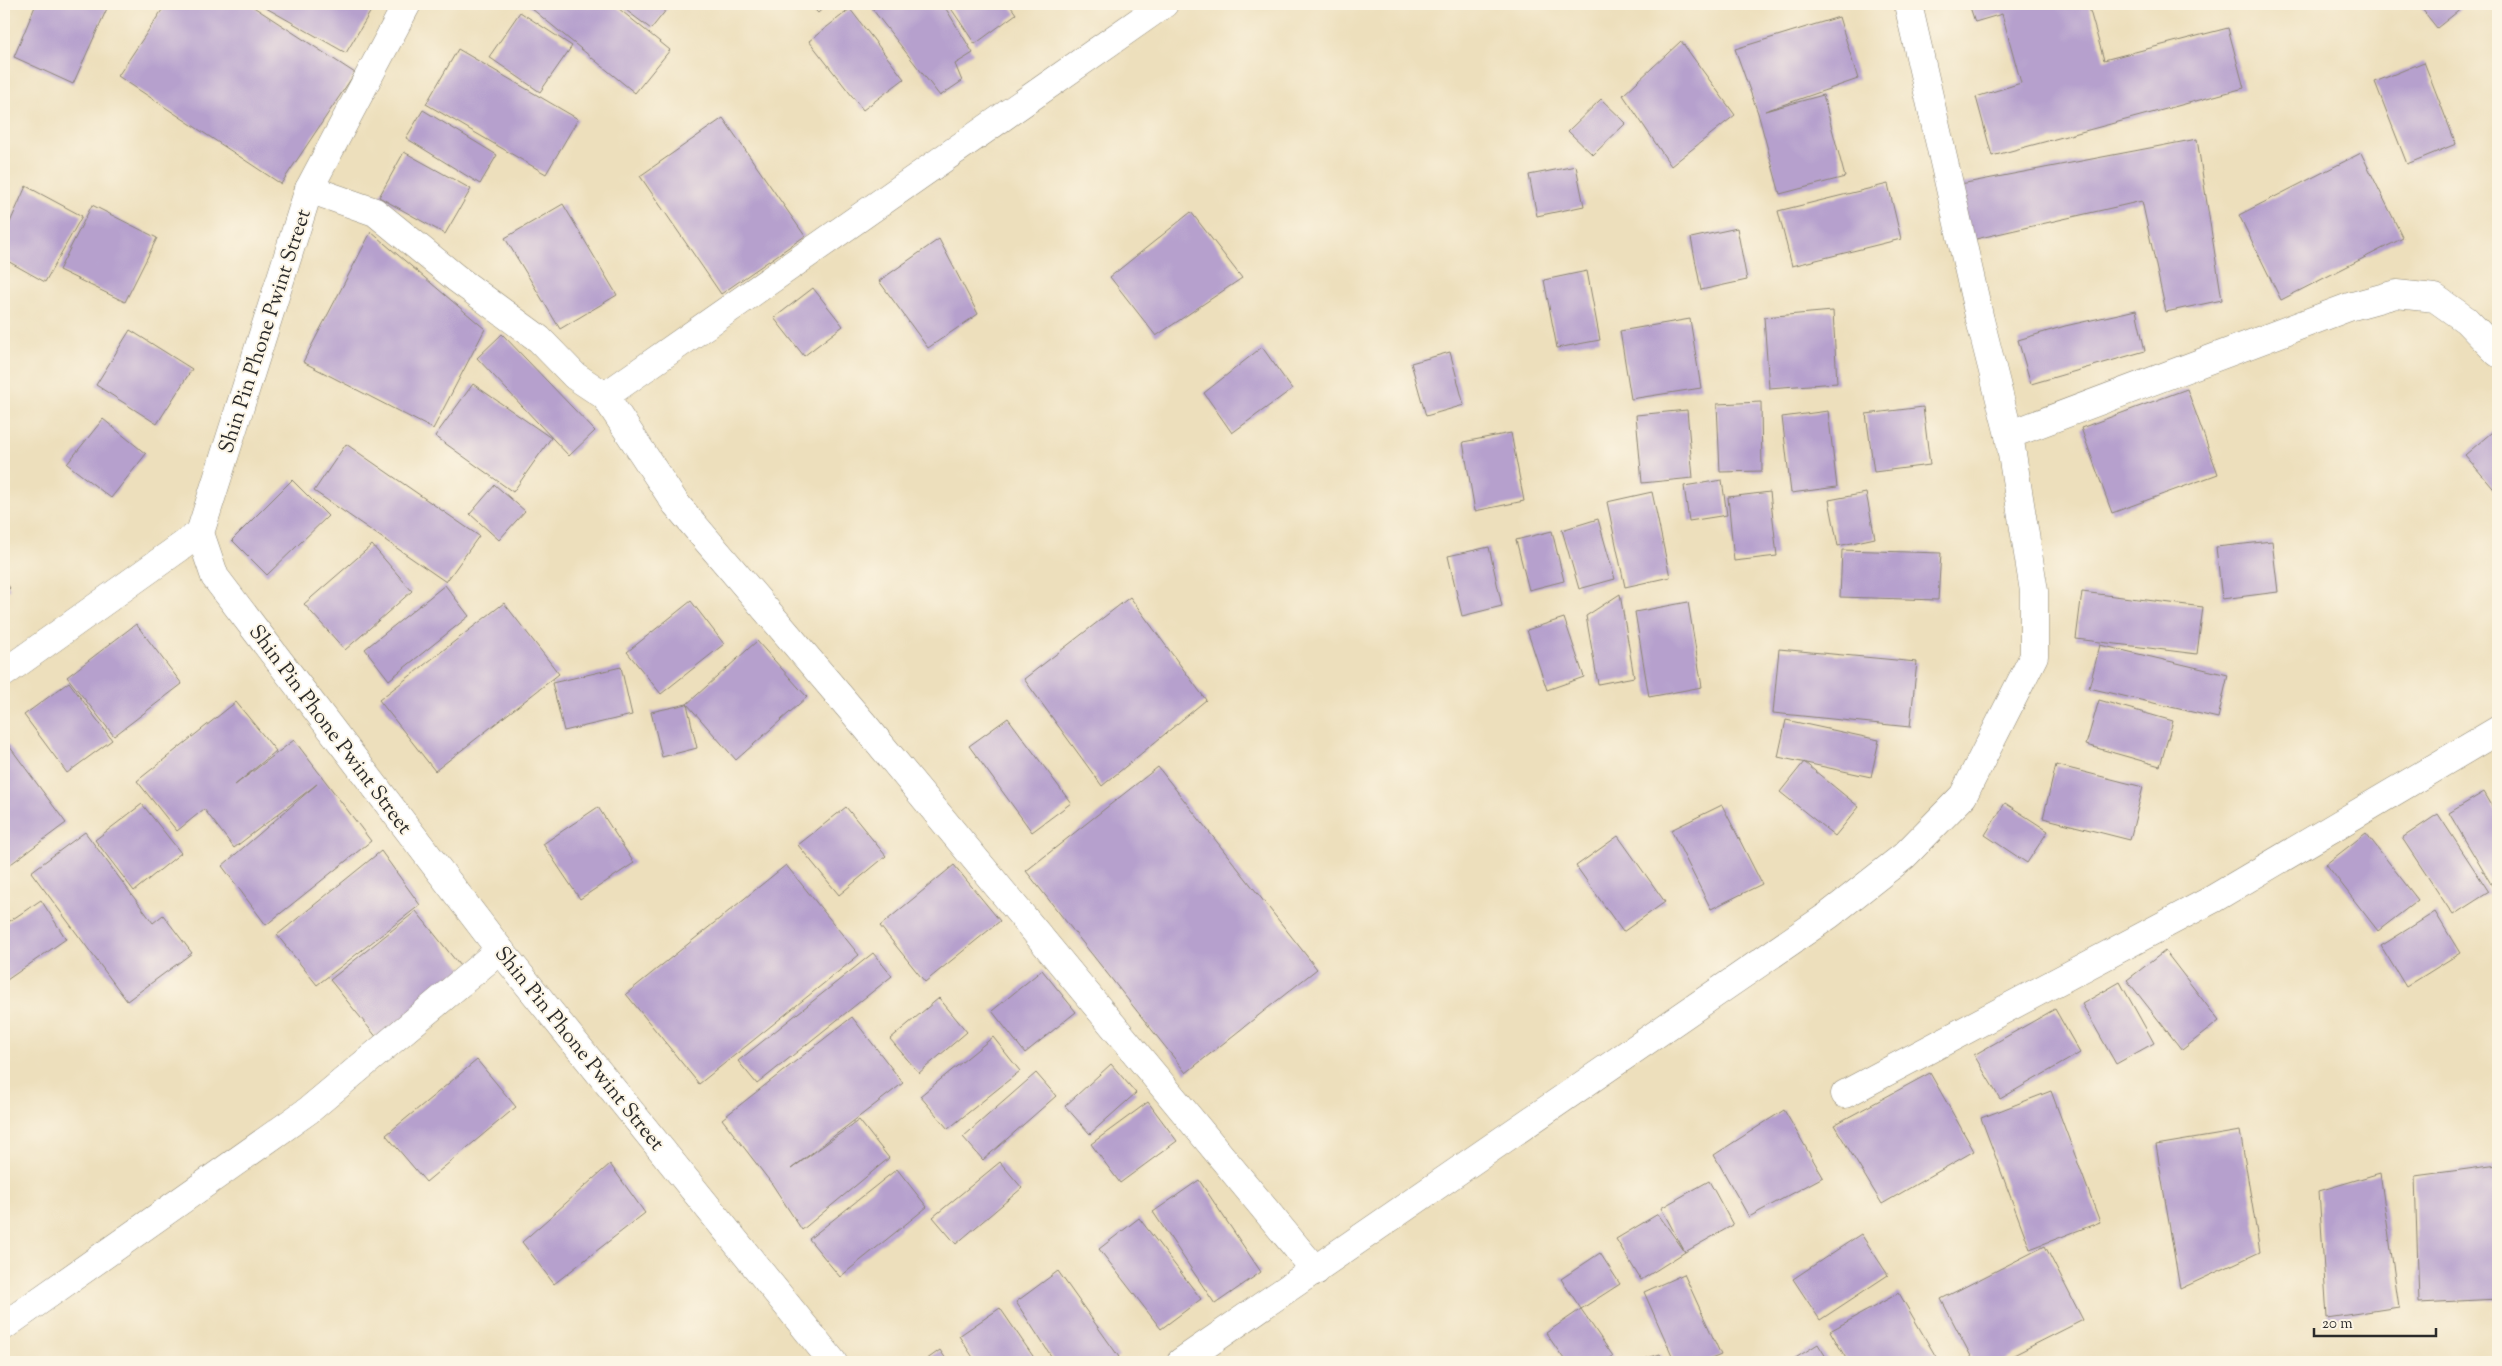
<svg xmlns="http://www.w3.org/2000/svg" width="2502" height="1366" viewBox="0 0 2502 1366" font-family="'Sorts Mill Goudy',serif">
  <rect width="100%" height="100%" fill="#fcf5e5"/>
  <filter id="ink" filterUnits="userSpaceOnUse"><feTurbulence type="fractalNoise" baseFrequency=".02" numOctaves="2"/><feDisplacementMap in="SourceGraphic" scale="10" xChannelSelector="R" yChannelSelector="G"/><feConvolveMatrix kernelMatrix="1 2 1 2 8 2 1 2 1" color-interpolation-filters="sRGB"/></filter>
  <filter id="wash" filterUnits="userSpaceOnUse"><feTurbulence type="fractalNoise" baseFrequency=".0096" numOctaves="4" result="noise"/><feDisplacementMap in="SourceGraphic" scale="20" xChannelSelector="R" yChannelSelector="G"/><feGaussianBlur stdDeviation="1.12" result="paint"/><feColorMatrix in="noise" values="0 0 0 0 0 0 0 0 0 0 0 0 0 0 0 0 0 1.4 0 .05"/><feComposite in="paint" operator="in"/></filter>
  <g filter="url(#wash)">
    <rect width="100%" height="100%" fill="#eddfbc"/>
    <g id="blocks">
      <g fill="#b6a0cd">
        <path d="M36 4H109L73 84 14 57Z"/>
        <path d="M166 4H249L355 73 281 184 118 76Z"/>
        <path d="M259 4H375L346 53Z"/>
        <path d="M526 4H613L670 50 635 93Z"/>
        <path d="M618 4H671L651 29Z"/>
        <path d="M809 4H828L818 13Z"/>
        <path d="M874 4H943L973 53 955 64 962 81 940 96 873 10Z"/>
        <path d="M948 4H1009L1016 14 975 44Z"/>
        <path d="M1969 4H2088L2104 60 2228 28 2244 88 1992 156 1976 97 2021 83 2002 14 1975 22Z"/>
        <path d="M2418 4H2467L2437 28Z"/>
        <path d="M850 9 904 79 863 110 809 41Z"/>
        <path d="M520 12 572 46 540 92 489 57Z"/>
        <path d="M1839 17 1858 79 1765 111 1823 95 1845 177 1780 194 1758 113 1735 49Z"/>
        <path d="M1681 41 1735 115 1671 166 1623 95Z"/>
        <path d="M458 49 578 119 546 174 426 104Z"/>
        <path d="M2424 62 2456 144 2407 164 2375 82Z"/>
        <path d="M1601 99 1626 123 1593 155 1568 131Z"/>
        <path d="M423 110 497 155 480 184 406 138Z"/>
        <path d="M723 118 805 236 721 294 640 176Z"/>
        <path d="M2197 139 2222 300 2166 312 2142 201 1967 241 1950 186Z"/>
        <path d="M404 152 471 189 445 234 379 197Z"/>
        <path d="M2361 153 2403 238 2281 300 2239 215Z"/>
        <path d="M1576 166 1584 206 1537 216 1529 175Z"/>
        <path d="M1888 184 1901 239 1792 266 1778 211Z"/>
        <path d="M26 186 82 216 45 282 4 259V236Z"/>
        <path d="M563 204 617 295 560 329 505 238Z"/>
        <path d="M92 205 157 238 125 302 59 270Z"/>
        <path d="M1191 212 1242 278 1156 336 1110 277Z"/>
        <path d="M1737 228 1747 280 1701 290 1691 238Z"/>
        <path d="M371 232 485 329 433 429 303 362Z"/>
        <path d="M939 239 978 314 928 348 879 281Z"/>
        <path d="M1587 271 1600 340 1557 348 1544 280Z"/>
        <path d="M813 288 843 326 804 356 774 318Z"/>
        <path d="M2136 310 2145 351 2031 384 2018 340 2065 326Z"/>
        <path d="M1833 311 1837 383 1769 388 1764 317Z"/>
        <path d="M1690 319 1701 388 1631 399 1620 331Z"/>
        <path d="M130 330 192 369 157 424 96 385Z"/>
        <path d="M502 334 595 431 569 456 477 358Z"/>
        <path d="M1262 347 1292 389 1232 433 1204 393Z"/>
        <path d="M1450 352 1464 405 1426 416 1411 363Z"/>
        <path d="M473 384 551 438 513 492 435 436Z"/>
        <path d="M2187 389 2218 474 2112 513 2081 428Z"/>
        <path d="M1761 402 1762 471 1720 472 1717 404Z"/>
        <path d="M1923 407 1930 465 1874 472 1866 414Z"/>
        <path d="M1687 410 1693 478 1642 483 1636 415Z"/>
        <path d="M1828 411 1837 487 1791 493 1782 417Z"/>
        <path d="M103 419 146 454 111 498 67 464Z"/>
        <path d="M2498 427V494L2465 455Z"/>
        <path d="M1511 433 1524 501 1475 511 1463 442Z"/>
        <path d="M346 444 479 536 446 582 314 491Z"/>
        <path d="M292 480 328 516 267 575 232 540Z"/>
        <path d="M1722 480 1727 515 1689 521 1684 486Z"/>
        <path d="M495 485 525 511 499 540 470 514Z"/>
        <path d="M1652 492 1670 577 1625 587 1607 502Z"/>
        <path d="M1770 492 1777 556 1734 561 1728 497Z"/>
        <path d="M1866 493 1875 538 1838 546 1829 500Z"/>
        <path d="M1598 519 1615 579 1579 589 1562 530Z"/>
        <path d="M1552 531 1564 581 1529 590 1516 540Z"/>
        <path d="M2272 541 2278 592 2222 599 2216 547Z"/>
        <path d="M372 545 412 591 345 650 304 604Z"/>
        <path d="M1489 547 1502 606 1462 616 1448 556Z"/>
        <path d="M1842 550 1941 553 1938 600 1840 597Z"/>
        <path d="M4 580 10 588 4 594Z"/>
        <path d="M445 585 469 616 389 680 365 649Z"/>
        <path d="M2082 592 2203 607 2197 654 2076 639Z"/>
        <path d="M1620 594 1634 677 1598 684 1586 616Z"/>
        <path d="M1130 597 1206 700 1102 786 1024 679Z"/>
        <path d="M691 601 724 644 661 694 627 652Z"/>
        <path d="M1688 602 1702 687 1649 697 1635 612Z"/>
        <path d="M504 603 559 674 435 771 379 700Z"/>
        <path d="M1564 618 1584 677 1547 690 1527 630Z"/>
        <path d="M136 624 182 684 114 736 67 677Z"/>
        <path d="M757 641 807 697 736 760 687 704Z"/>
        <path d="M2100 645 2228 675 2218 718 2089 688Z"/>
        <path d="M1779 649 1917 662 1910 727 1773 713Z"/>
        <path d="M621 667 632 715 564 731 552 683Z"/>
        <path d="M69 682 112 740 67 773 24 715Z"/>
        <path d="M2099 700 2173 721 2160 766 2086 745Z"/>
        <path d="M236 702 276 751 235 785 294 740 371 841 266 925 222 866 317 784 234 848 204 809 177 831 137 781Z"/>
        <path d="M687 704 697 748 662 757 651 712Z"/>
        <path d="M1008 718 1071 803 1032 832 969 746Z"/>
        <path d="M1786 720 1879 740 1871 777 1778 757Z"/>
        <path d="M4 739 66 823 4 869Z"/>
        <path d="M1804 762 1859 807 1835 836 1780 792Z"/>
        <path d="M2056 765 2143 787 2130 840 2043 818Z"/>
        <path d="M1158 767 1317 969 1186 1073 1026 871Z"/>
        <path d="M2484 792 2498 816V887L2494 889 2449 813Z"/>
        <path d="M2005 803 2048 831 2027 863 1985 835Z"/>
        <path d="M142 804 181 853 134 891 95 840Z"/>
        <path d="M1722 805 1762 884 1711 909 1671 830Z"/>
        <path d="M598 807 634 863 580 899 543 844Z"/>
        <path d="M846 807 886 856 839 895 798 845Z"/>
        <path d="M2438 814 2489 892 2453 915 2402 838Z"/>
        <path d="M85 832 153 923 163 915 192 953 127 1001 31 872Z"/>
        <path d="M2366 833 2418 900 2378 931 2326 864Z"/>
        <path d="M1618 836 1665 902 1623 932 1576 866Z"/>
        <path d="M381 851 420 905 317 985 277 935Z"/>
        <path d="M786 865 859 955 699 1084 626 994Z"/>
        <path d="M954 865 1000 921 925 982 880 926Z"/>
        <path d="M41 900 66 939 4 982V925Z"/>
        <path d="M416 911 464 971 378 1039 330 980Z"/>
        <path d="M2435 912 2460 953 2406 987 2381 946Z"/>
        <path d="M2165 951 2219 1021 2182 1050 2127 980Z"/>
        <path d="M873 953 892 976 757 1084 738 1061Z"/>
        <path d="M1042 970 1076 1012 1025 1053 992 1011Z"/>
        <path d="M2120 982 2154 1043 2116 1064 2082 1004Z"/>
        <path d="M939 998 967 1032 919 1073 890 1039Z"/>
        <path d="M2055 1009 2080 1053 2000 1099 1974 1055Z"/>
        <path d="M852 1017 903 1083 791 1169 859 1120 889 1158 802 1230 772 1184 722 1119Z"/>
        <path d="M993 1037 1020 1071 948 1129 920 1096Z"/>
        <path d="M477 1060 516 1107 426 1182 386 1135Z"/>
        <path d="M1111 1064 1136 1093 1090 1134 1065 1106Z"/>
        <path d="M1036 1073 1056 1096 983 1160 963 1137Z"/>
        <path d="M1930 1073 1974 1151 1882 1204 1834 1125Z"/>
        <path d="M2051 1091 2100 1222 2030 1249 1981 1118Z"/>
        <path d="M1148 1102 1177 1141 1120 1183 1091 1144Z"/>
        <path d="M1784 1110 1823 1177 1749 1217 1714 1155Z"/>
        <path d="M2240 1131 2260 1252 2180 1289 2156 1145Z"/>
        <path d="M1000 1162 1022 1188 956 1244 933 1217Z"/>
        <path d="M610 1164 645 1213 554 1284 522 1242Z"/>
        <path d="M2498 1165V1299L2419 1303 2415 1176Z"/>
        <path d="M897 1169 927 1207 840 1277 809 1239Z"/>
        <path d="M2380 1173 2399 1307 2327 1318 2319 1191Z"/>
        <path d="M1199 1180 1261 1272 1215 1304 1153 1212Z"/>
        <path d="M1709 1181 1733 1225 1685 1252 1661 1208Z"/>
        <path d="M1658 1214 1685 1252 1641 1280 1616 1239Z"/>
        <path d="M1139 1218 1201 1299 1161 1329 1099 1249Z"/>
        <path d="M1861 1234 1888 1275 1820 1320 1793 1279Z"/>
        <path d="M2045 1246 2083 1320 2000 1362H1974L1941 1299Z"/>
        <path d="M1600 1253 1620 1284 1581 1309 1561 1279Z"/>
        <path d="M1058 1271 1119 1357 1111 1362H1055L1016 1302Z"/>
        <path d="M1684 1274 1721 1355 1704 1362H1675L1644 1292Z"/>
        <path d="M1899 1293 1939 1362H1848L1830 1331Z"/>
        <path d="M1000 1308 1037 1362H976L959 1336Z"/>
        <path d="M1581 1309 1613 1356 1604 1362H1566L1546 1333Z"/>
        <path d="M1818 1344 1829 1362H1789Z"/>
        <path d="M940 1350 948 1362H923Z"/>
        <path d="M1660 1354 1663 1362H1635Z"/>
      </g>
    </g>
  </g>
  <g filter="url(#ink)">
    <use href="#blocks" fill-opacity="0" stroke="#8c8574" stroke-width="1"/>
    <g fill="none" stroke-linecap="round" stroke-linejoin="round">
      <g stroke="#8c8574" stroke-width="29">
        <g id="minor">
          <path d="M407 4 309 189 200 533 215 577 500 950 833 1362"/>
          <path d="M309 189 375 212 456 278 539 339 575 376 605 396 676 504 866 727 1316 1271"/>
          <path d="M605 396 1164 4"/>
          <path d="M2009 435 2349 307 2396 294 2435 298 2466 320 2498 353"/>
          <path d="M4 673 200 533"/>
          <path d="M1845 1094 2213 899 2498 730"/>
          <path d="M4 1326 309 1110 500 950"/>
          <path d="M1181 1362 1829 915 1904 856 1963 796 2034 656V591L2009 435 1980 320 1908 4"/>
        </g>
      </g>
      <use href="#minor" stroke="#fff" stroke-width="28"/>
    </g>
  </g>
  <g text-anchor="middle" stroke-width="4" stroke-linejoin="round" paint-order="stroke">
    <g font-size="21" fill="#2b2b2b" stroke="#fcf5e5">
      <text transform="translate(264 331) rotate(-72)" y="7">Shin Pin Phone Pwint Street</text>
      <text transform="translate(331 729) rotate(53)" y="7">Shin Pin Phone Pwint Street</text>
      <text transform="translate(580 1048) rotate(51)" y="7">Shin Pin Phone Pwint Street</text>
    </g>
  </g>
  <rect width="2502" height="1366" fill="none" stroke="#fcf5e5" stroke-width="20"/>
  <path d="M2314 1328v8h122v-8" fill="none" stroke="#2b2b2b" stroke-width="2.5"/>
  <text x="2322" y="1328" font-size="15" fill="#2b2b2b" stroke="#fcf5e5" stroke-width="4" paint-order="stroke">20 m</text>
</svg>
